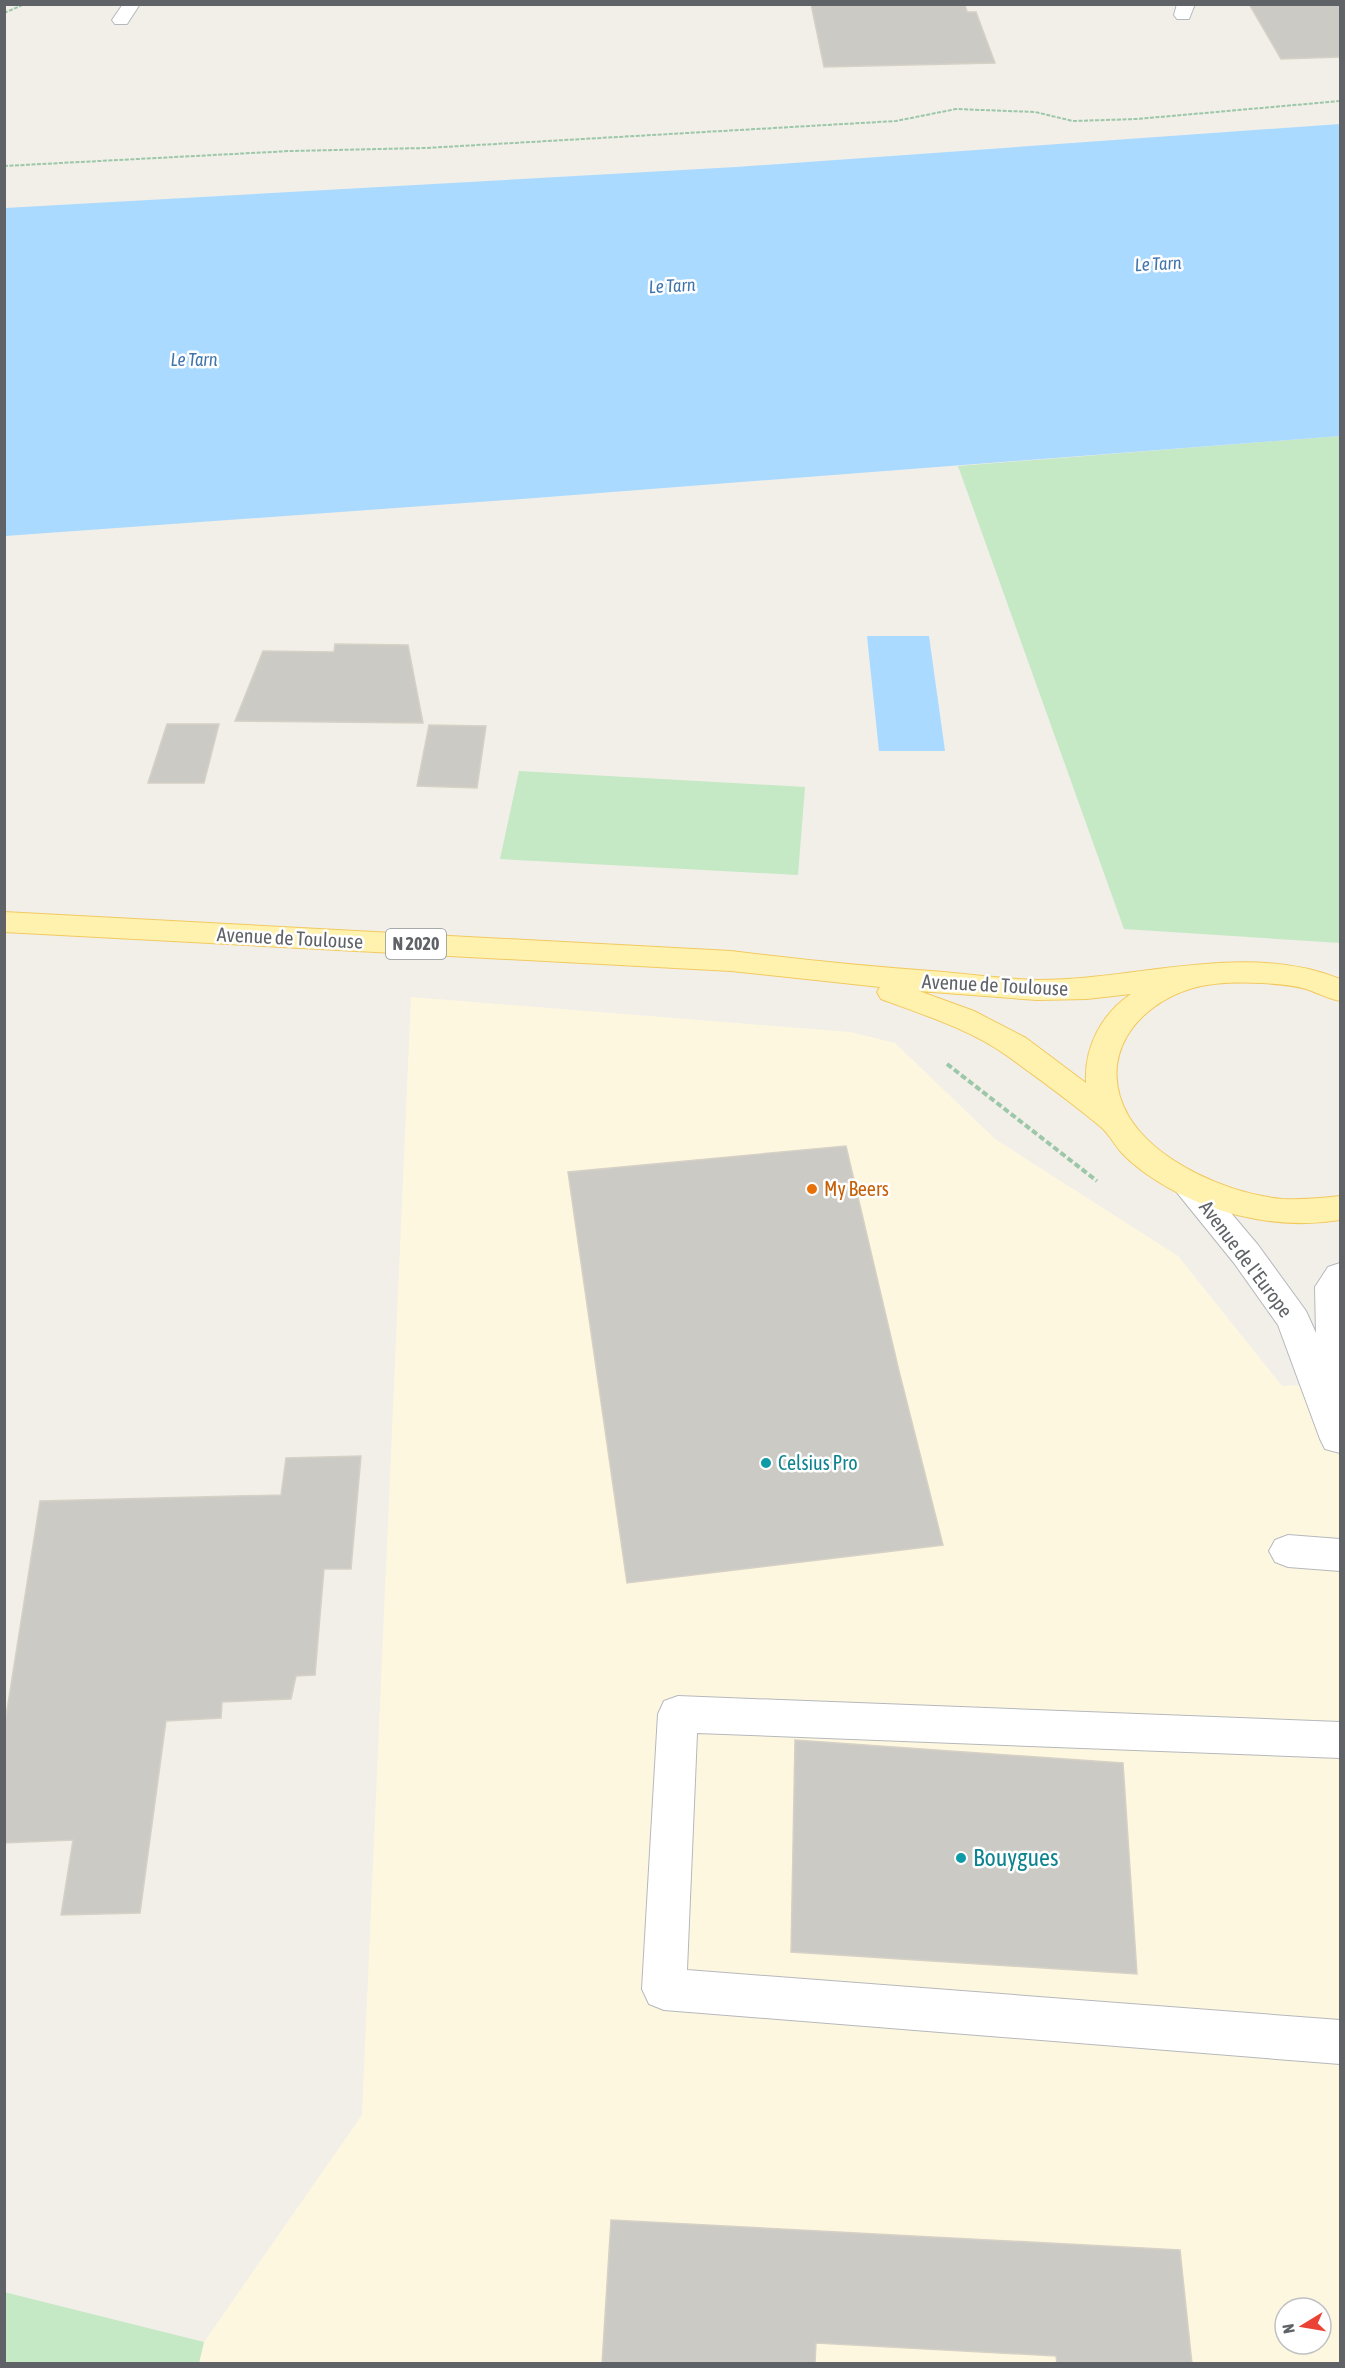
<svg xmlns="http://www.w3.org/2000/svg" width="1345" height="2368" viewBox="0 0 1345 2368" font-family="'Asap Condensed',sans-serif">
  <rect width="100%" height="100%" fill="#f1efe8"/>
  <path fill="#fef7e0" fill-rule="evenodd" d="M411 997 850 1032 895 1043 995 1139 1178 1256 1282 1386 1340 1383V2363L199 2364 204 2342 362 2115ZM1285 2308H1321V2344H1285Z"/>
  <g fill="#c5e8c5">
    <path d="M1340 436V943L1124 929 958 466Z"/>
    <path d="M519 771 805 787 798 875 500 859Z"/>
    <path d="M4 2292 204 2342 199 2363H5Z"/>
  </g>
  <g fill="#aadaff">
    <path d="M1340 124V436L535 498 5 536V208L736 167Z"/>
    <path d="M867 636H929L945 751H879Z"/>
  </g>
  <g fill="#cccac5" stroke="#d6d1c6" stroke-width="1.5">
    <path d="M811 4H965L967 12H976L995 63 824 67Z"/>
    <path d="M1249 4H1341V57L1281 59Z"/>
    <path d="M335 644 408 645 423 723 235 721 263 651 334 652Z"/>
    <path d="M167 724H219L204 783H148Z"/>
    <path d="M429 725 486 726 477 788 417 786Z"/>
    <path d="M846 1146 899 1371 943 1545 627 1583 568 1172Z"/>
    <path d="M361 1456 351 1569H324L315 1675 296 1676 291 1699 222 1702 221 1718 166 1721 140 1913 61 1915 73 1840 4 1843V1729L40 1501 281 1495 286 1458Z"/>
    <path d="M795 1740 1123 1763 1137 1974 791 1952Z"/>
    <path d="M611 2220 1180 2250 1192 2364H1057L1056 2356 816 2343 815 2364H602Z"/>
  </g>
  <g fill="none" stroke-linecap="round" stroke-linejoin="round">
    <g stroke="#b5b8bc" stroke-width="2">
      <g id="minor">
        <path d="M123 4H140L127 24H115L112 20Z"/>
        <path d="M1177 4H1195L1189 19H1177L1174 15Z"/>
        <path d="M1187 1172 1199 1175 1258 1245 1306 1311 1316 1333 1315 1287 1328 1267 1340 1263V1453L1325 1449 1320 1439 1278 1325 1234 1263 1170 1184 1175 1175Z"/>
        <path d="M1288 1535 1340 1539V1571L1288 1567 1275 1562 1269 1551 1275 1540Z"/>
        <path d="M678 1696 1340 1722V1758L697 1733 687 1970 1340 2020V2064L664 2010 649 2004 642 1989 658 1714 664 1701Z"/>
      </g>
    </g>
    <g stroke="#f2c960" stroke-width="2">
      <path id="major" d="M4 912 731 951C802 960 873 967 944 972 975 975 1007 979 1039 980 1137 980 1247 941 1340 979V1001C1329 999 1318 993 1306 989 1292 985 1276 984 1261 983 1239 982 1215 982 1193 988 1135 1005 1095 1059 1129 1117 1157 1163 1230 1194 1282 1199 1302 1200 1321 1198 1340 1196V1220C1274 1231 1200 1212 1145 1173 1137 1167 1128 1160 1121 1152 1114 1144 1109 1134 1101 1127 1071 1102 1038 1078 1006 1055 969 1029 924 1015 881 999L877 992 880 987 731 971 4 932ZM919 991 1037 1000 1087 999 1131 994C1101 1014 1084 1048 1086 1083L1026 1038 974 1011Z"/>
    </g>
    <g stroke="#9cc7a9" stroke-width="2" stroke-dasharray="4 1.5" stroke-linecap="butt">
      <path d="M4 13 25 4"/>
      <path d="M4 166 290 151 426 148 896 121 956 109 1035 112 1073 121 1137 119 1340 101"/>
    </g>
    <path stroke="#9cc7a9" stroke-width="4" stroke-dasharray="6 3" stroke-linecap="butt" d="M947 1064 1097 1181"/>
    <use href="#minor" fill="#fff" fill-rule="evenodd"/>
    <use href="#major" fill="#fff2af" fill-rule="evenodd"/>
  </g>
  <circle fill="#e8710a" stroke="#fff" stroke-width="2" cx="812" cy="1189" r="6"/>
  <g fill="#0f9aa8" stroke="#fff" stroke-width="2">
    <circle cx="766" cy="1463" r="6"/>
    <circle cx="961" cy="1858" r="6"/>
  </g>
  <g text-anchor="middle" stroke-width="5" stroke-linejoin="round" paint-order="stroke">
    <g font-size="18" font-style="italic" fill="#4174aa" stroke="#fff">
      <text transform="translate(1158 264) rotate(-3)" y="6">Le Tarn</text>
      <text transform="translate(672 286) rotate(-3)" y="6">Le Tarn</text>
      <text x="194" y="366">Le Tarn</text>
    </g>
    <rect fill="#fff" stroke="#8f9295" stroke-width="1.5" x="386" y="929" width="60" height="30" rx="4.5"/>
    <g font-size="18" font-weight="bold" fill="#5f6368">
      <text x="416" y="950">N 2020</text>
    </g>
    <g font-size="20" fill="#5f6368" stroke="#fff">
      <text transform="translate(290 938) rotate(3)" y="7">Avenue de Toulouse</text>
      <text transform="translate(995 985) rotate(3)" y="7">Avenue de Toulouse</text>
      <text transform="translate(1246 1259) rotate(53)" y="7">Avenue de l'Europe</text>
    </g>
    <g font-size="20" fill="#c56008" stroke="#fff" text-anchor="start">
      <text x="824" y="1196">My Beers</text>
    </g>
    <g font-size="20" fill="#0d838f" stroke="#fff" text-anchor="start">
      <text x="778" y="1470">Celsius Pro</text>
    </g>
    <g font-size="24" fill="#0d838f" stroke="#fff" text-anchor="start">
      <text x="973" y="1866">Bouygues</text>
    </g>
  </g>
  <rect width="1345" height="2368" fill="none" stroke="#5f6368" stroke-width="12"/>
  <g transform="translate(1303 2326) rotate(259)"><circle r="28" fill="#ffffff" stroke="#bfc1c3" stroke-width="1.5"/>
  <path d="M0-4.5L10 22L0 15L-10 22Z" fill="#ea4335"/>
  <text y="-9" font-size="16" font-weight="bold" text-anchor="middle" fill="#5f6368">N</text>
  </g>
</svg>
